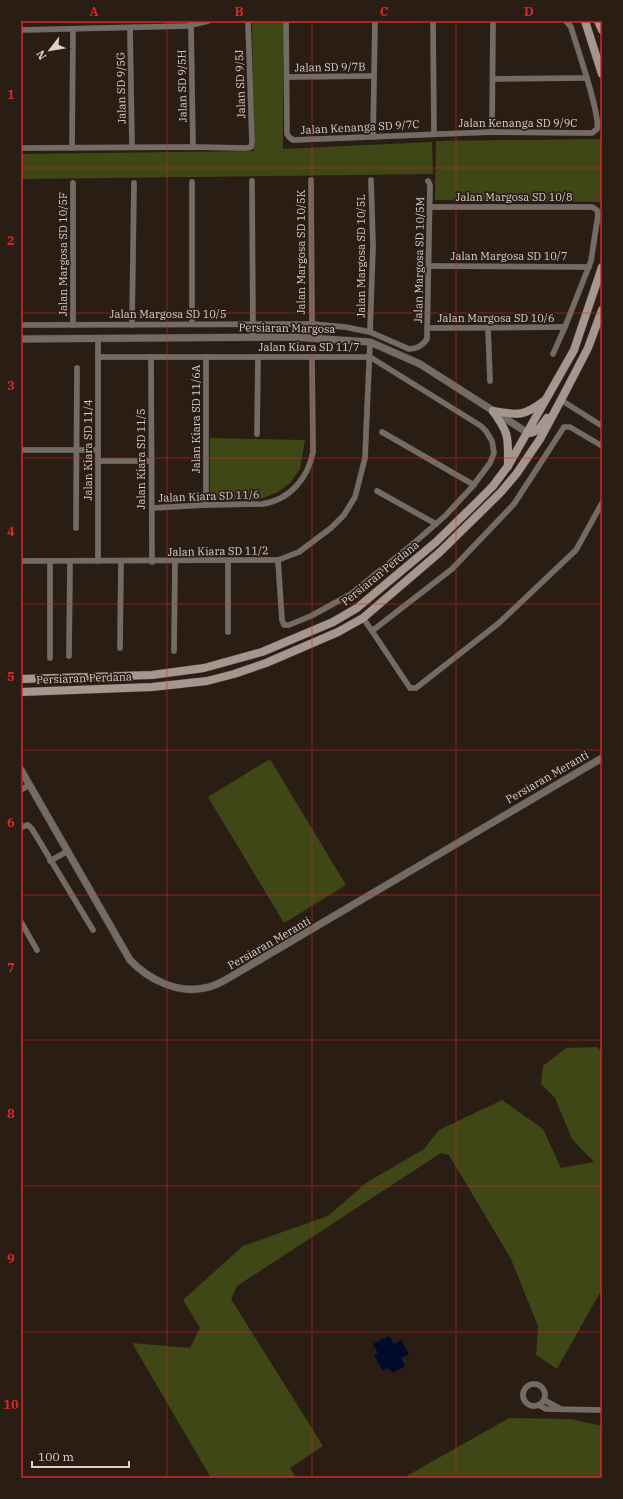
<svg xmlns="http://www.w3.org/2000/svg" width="623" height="1499" viewBox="0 0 623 1499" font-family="'IBM Plex Serif',serif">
  <rect width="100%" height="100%" fill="#2a1d13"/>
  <g fill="#404716">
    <path d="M252 21H283V149L432 142 433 174 21 179V154L254 151Z"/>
    <path d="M602 139V202L435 200 436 141Z"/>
    <path d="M210 438 305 440 300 469 290 483 278 492 258 500H210Z"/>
    <path d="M270 759 346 885 284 923 208 797Z"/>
    <path d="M597 1047 602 1052V1289L557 1369 536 1355 538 1326 511 1259 449 1155 441 1153 237 1286 231 1299 323 1446 290 1468 296 1478H211L132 1343 190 1348 200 1328 183 1300 243 1246 328 1216 366 1183 424 1149 439 1130 502 1100 543 1129 561 1168 594 1162 572 1139 555 1098 541 1084 543 1066 566 1048Z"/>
    <path d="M509 1418 570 1419 602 1426V1478H403Z"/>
  </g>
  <path fill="#000a2c" d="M389 1336 394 1344 401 1340 409 1354 401 1358 405 1366 393 1373 388 1368 383 1371 374 1355 378 1353 373 1344Z"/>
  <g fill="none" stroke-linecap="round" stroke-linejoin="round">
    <g stroke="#463a30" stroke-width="6">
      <g id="minor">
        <path d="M286 21 287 134 289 137 293 140 492 132 592 133 597 129C601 115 576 45 571 27L566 21"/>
        <path d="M433 21 434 133"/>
        <path d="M191 25 193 147"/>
        <path d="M130 28 132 147"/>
        <path d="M21 30 187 26 208 21"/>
        <path d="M287 77 374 76"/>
        <path d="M493 79 587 78"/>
        <path d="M492 132 493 21"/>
        <path d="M373 137 375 21"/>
        <path d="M21 148 193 147 246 148 251 147 252 142 248 21"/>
        <path d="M72 148 73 29"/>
        <path d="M311 180 312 324"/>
        <path d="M252 181 253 337"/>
        <path d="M192 182V324"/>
        <path d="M430 207H592L597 210 598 215 591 261 565 327 553 354"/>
        <path d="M429 266 589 267"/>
        <path d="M21 325 312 324 345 327 370 332 409 349C417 349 423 345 427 339L430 185 428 181"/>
        <path d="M73 325V183"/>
        <path d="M132 325 134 183"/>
        <path d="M427 328 565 327"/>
        <path d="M488 328 490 381"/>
        <path d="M370 332 373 246 371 180"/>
        <path d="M98 339V561"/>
        <path d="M98 357H370L481 426 486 431 492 441 494 453 490 463 472 487 445 516 414 543 351 594 311 616 289 625H284L282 620 278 560"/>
        <path d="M151 357 152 562"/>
        <path d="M206 357V505"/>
        <path d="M561 400 602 426"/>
        <path d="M382 432 474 485"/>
        <path d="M257 434 258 357"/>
        <path d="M602 446 570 427H564L514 504 452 569 372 631 410 688H416L499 623 576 550 602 503"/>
        <path d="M21 450H98"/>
        <path d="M98 461H151"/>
        <path d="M377 491 436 524"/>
        <path d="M152 508 206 505 262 504C290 500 308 478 313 452L312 357"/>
        <path d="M76 528 77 368"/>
        <path d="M21 561 278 560 299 552 331 528 344 515 355 497 365 458 370 342"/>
        <path d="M228 561V632"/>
        <path d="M363 618 372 631"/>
        <path d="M120 648 121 561"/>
        <path d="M174 651 175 561"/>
        <path d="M69 656 70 561"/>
        <path d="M50 658V561"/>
        <path d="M21 790 29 785"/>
        <path d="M21 827 28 825 32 829 93 930"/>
        <path d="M50 861 68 851"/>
        <path d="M21 922 37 950"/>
        <circle cx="534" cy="1395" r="11"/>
        <path d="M544 1400 559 1408"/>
        <path d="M539 1405 546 1409 602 1410"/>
      </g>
    </g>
    <g stroke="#463a30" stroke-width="8">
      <g id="tertiary">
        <path d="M21 339 293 337 370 342 420 364 528 433"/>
        <path d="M21 770 130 960C148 979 177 994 204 988 212 987 220 983 227 979L602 758"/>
      </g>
    </g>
    <g stroke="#463a30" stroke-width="9">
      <g id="secondary">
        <path d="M585 21 602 74"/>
        <path d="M598 21 602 30"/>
        <path d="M493 411C510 435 508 437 508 466"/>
        <path d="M493 411C518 415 523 417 544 401"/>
        <path d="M528 433C537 433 542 425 547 418"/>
        <path d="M21 679 152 675 204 668 262 652 333 622 357 608 436 542 475 504 493 486 508 466 574 350 602 267"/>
        <path d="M21 692 152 687 207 681 234 674 266 663 338 632 363 618 440 552 501 492 517 473 540 439 561 400 588 348 602 310"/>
      </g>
    </g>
    <use href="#minor" stroke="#736c66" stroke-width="5.5"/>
    <use href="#tertiary" stroke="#736c66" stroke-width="7"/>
    <use href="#secondary" stroke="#a3978f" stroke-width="8"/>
  </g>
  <path fill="none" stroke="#d62828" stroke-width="1" stroke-opacity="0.55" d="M167 21V1478M312 21V1478M456 21V1478M21 168H602M21 313H602M21 458H602M21 604H602M21 750H602M21 895H602M21 1040H602M21 1186H602M21 1332H602"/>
  <g text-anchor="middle" stroke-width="3.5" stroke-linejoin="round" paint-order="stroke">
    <g font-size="11" fill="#dad1ca" stroke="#2a1d13">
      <text transform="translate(330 67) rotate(-1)" y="4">Jalan SD 9/7B</text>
      <text transform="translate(240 84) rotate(-92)" y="4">Jalan SD 9/5J</text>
      <text transform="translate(182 86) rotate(-91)" y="4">Jalan SD 9/5H</text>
      <text transform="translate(121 88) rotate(-91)" y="4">Jalan SD 9/5G</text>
      <text x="518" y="127">Jalan Kenanga SD 9/9C</text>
      <text transform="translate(360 127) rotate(-3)" y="4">Jalan Kenanga SD 9/7C</text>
      <text x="514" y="201">Jalan Margosa SD 10/8</text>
      <text transform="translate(301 252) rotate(-90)" y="4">Jalan Margosa SD 10/5K</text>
      <text transform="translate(63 254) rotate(-90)" y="4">Jalan Margosa SD 10/5F</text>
      <text transform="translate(361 256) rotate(-90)" y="4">Jalan Margosa SD 10/5L</text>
      <text x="509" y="260">Jalan Margosa SD 10/7</text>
      <text transform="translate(419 260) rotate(-89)" y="4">Jalan Margosa SD 10/5M</text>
      <text x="168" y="318">Jalan Margosa SD 10/5</text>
      <text x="496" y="322">Jalan Margosa SD 10/6</text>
      <text transform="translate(287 328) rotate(1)" y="4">Persiaran Margosa</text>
      <text x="309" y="351">Jalan Kiara SD 11/7</text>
      <text transform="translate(196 419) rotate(-90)" y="4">Jalan Kiara SD 11/6A</text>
      <text transform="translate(88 450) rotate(-90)" y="4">Jalan Kiara SD 11/4</text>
      <text transform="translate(141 459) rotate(-90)" y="4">Jalan Kiara SD 11/5</text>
      <text transform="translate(209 496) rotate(-2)" y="4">Jalan Kiara SD 11/6</text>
      <text transform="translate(218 551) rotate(-1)" y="4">Jalan Kiara SD 11/2</text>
      <text transform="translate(380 573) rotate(-39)" y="4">Persiaran Perdana</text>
      <text transform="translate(84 678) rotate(-2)" y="4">Persiaran Perdana</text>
      <text transform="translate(547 777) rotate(-30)" y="4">Persiaran Meranti</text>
      <text transform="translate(269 943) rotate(-30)" y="4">Persiaran Meranti</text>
    </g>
  </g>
  <rect width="623" height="1499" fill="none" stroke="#2a1d13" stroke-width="44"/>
  <g transform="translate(50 50) rotate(239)" stroke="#2a1d13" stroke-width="3" paint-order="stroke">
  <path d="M0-3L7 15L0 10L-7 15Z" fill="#dad1ca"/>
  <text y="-6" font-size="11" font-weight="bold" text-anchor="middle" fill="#dad1ca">N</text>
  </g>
  <path d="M32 1461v6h97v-6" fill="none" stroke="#dad1ca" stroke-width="2"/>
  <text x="38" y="1461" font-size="12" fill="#dad1ca" stroke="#2a1d13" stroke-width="3" paint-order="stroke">100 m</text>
  <rect x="22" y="22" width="579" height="1455" fill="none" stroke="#d62828" stroke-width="1.5"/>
  <g font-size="13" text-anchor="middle" font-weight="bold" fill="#d62828">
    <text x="94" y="16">A</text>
    <text x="239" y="16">B</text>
    <text x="384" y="16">C</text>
    <text x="529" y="16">D</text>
    <text x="11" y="99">1</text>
    <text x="11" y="245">2</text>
    <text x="11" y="390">3</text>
    <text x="11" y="536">4</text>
    <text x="11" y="681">5</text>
    <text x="11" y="827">6</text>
    <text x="11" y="972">7</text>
    <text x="11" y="1118">8</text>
    <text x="11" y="1263">9</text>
    <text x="11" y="1409">10</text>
  </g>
</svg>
